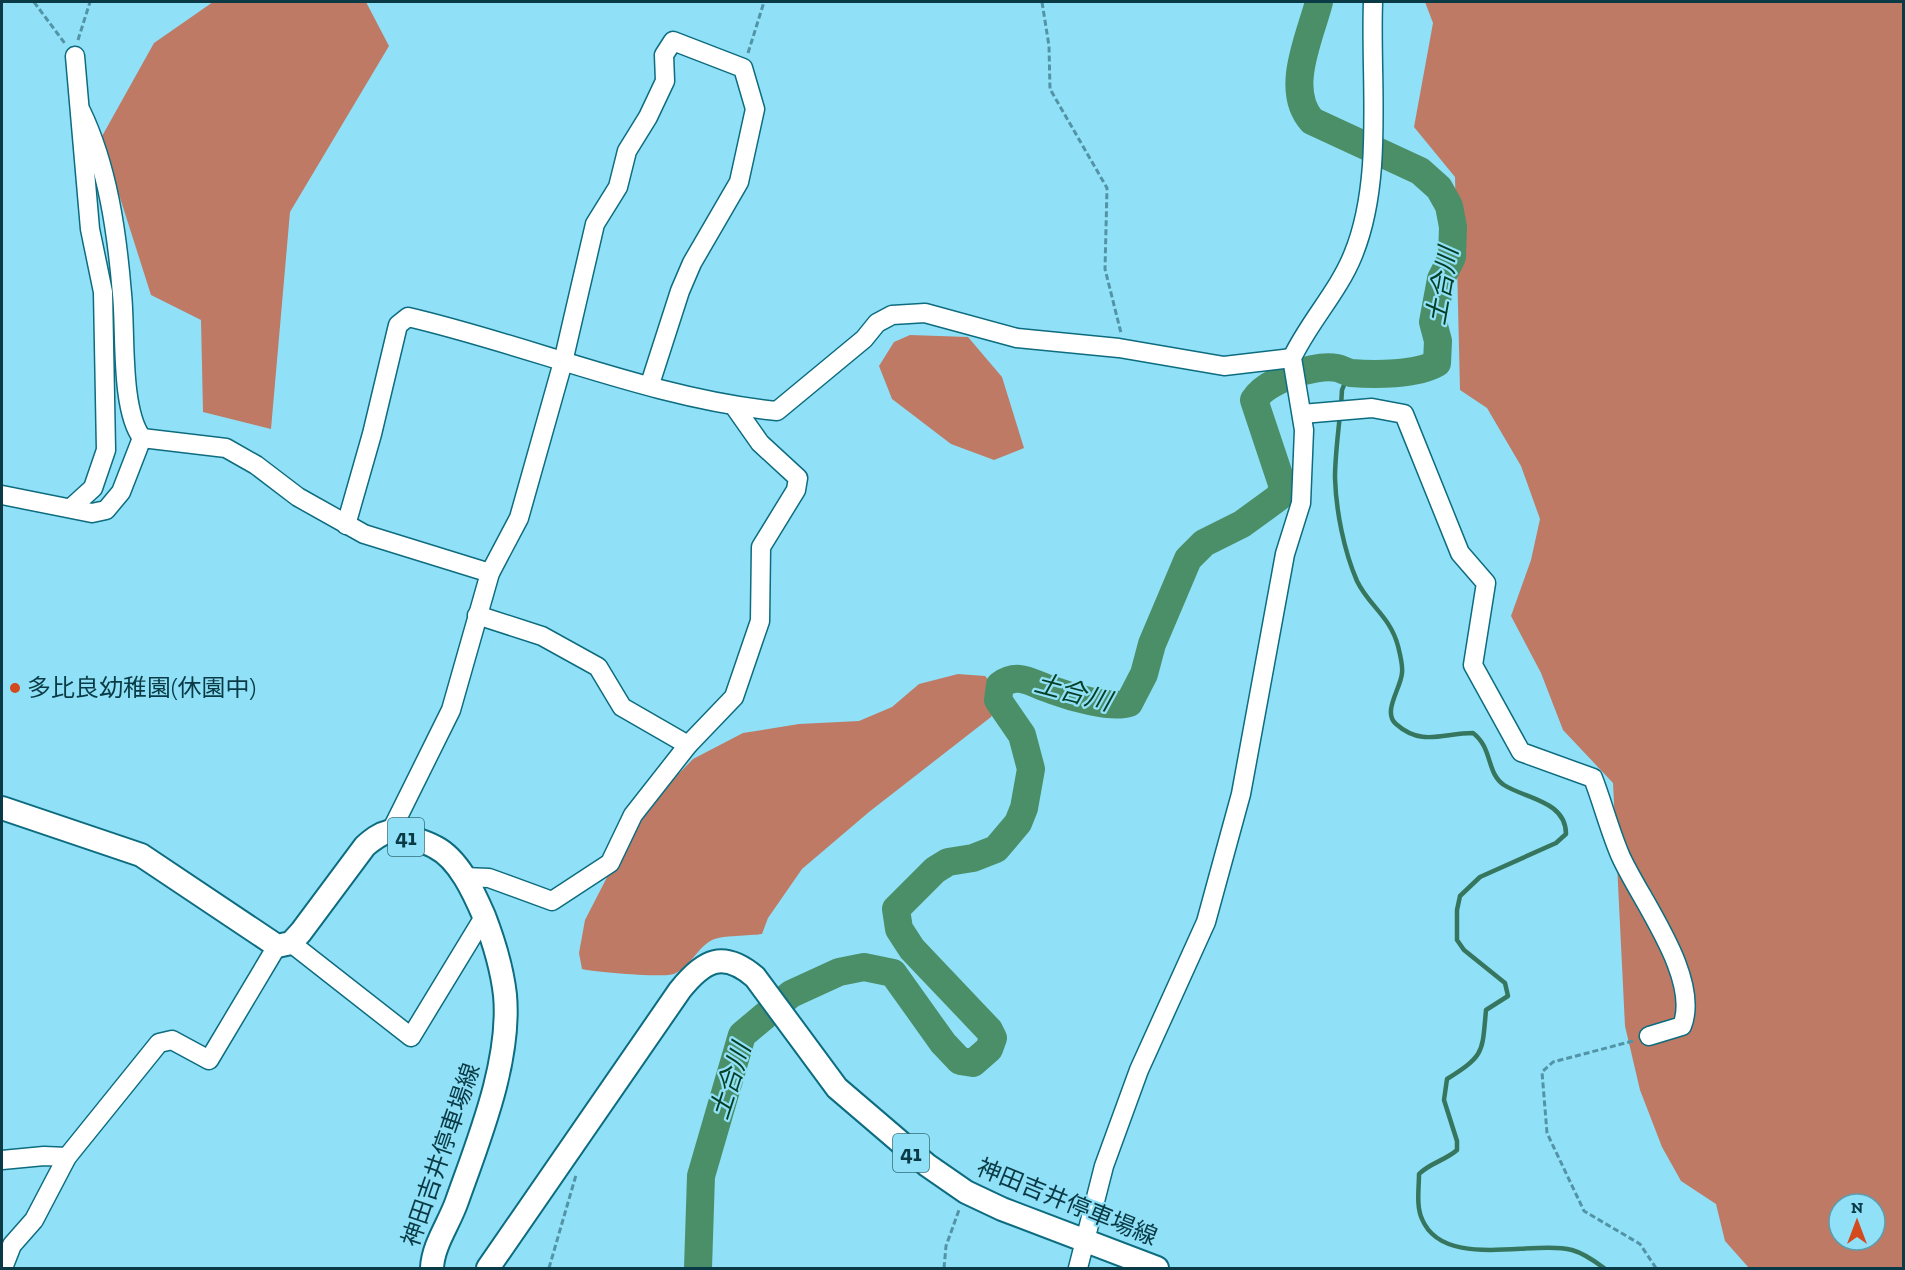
<svg xmlns="http://www.w3.org/2000/svg" width="1905" height="1270" viewBox="0 0 1905 1270" font-family="'Zilla Slab','Noto Sans JP',serif">
  <rect width="100%" height="100%" fill="#90e1f7"/>
  <g fill="#be7a65" fill-rule="evenodd">
    <path d="M213 2H366L389 46 290 212 271 429 203 412 201 320 151 295 101 138 154 43Z"/>
    <path d="M1425 2H1903V1268H1749L1725 1241 1716 1204 1681 1181 1662 1147 1640 1090 1625 1026 1613 783 1563 730 1541 673 1511 616 1531 560 1540 519 1521 466 1487 408 1460 390 1455 177 1414 127 1433 23ZM1839 1204H1875V1240H1839Z"/>
    <path d="M910 335 968 337 1002 377 1024 448 994 460 951 444 892 399 879 366 894 342Z"/>
    <path d="M958 674 985 676 1002 694 991 717 869 812 802 869 768 918 762 934C750 936 722 935 712 940 698 947 690 967 674 974 664 978 594 972 582 969L579 953 585 920 619 854 654 799 693 759 743 733 799 724 859 721 892 707 919 684Z"/>
  </g>
  <g fill="none" stroke-linecap="round" stroke-linejoin="round">
    <g stroke="#37765e" stroke-width="4.5">
      <path d="M1341 406 1342 390 1349 373"/>
      <path d="M1340 414C1338 435 1335 457 1335 478 1336 511 1344 551 1357 581 1369 606 1390 616 1398 646 1400 654 1403 665 1402 673 1401 688 1382 712 1396 724 1422 747 1443 733 1473 733 1493 748 1486 773 1504 785 1526 799 1566 801 1566 834L1556 843 1480 877 1460 896 1457 910V940L1464 950 1505 983 1508 996 1486 1010C1482 1053 1485 1055 1447 1079L1444 1100 1457 1141V1150C1446 1160 1430 1163 1419 1174 1419 1188 1416 1206 1422 1219 1443 1270 1531 1240 1572 1250 1583 1253 1596 1262 1604 1268"/>
    </g>
    <path stroke="#4b8f69" stroke-width="28" d="M698 1268 701 1176 742 1035 791 994 839 972 864 967 893 973 943 1043 960 1061 973 1063 989 1049 993 1038 989 1030 912 949 899 929 896 909 935 870 948 862 973 858 996 849 1018 823 1024 808 1031 769 1022 735 998 700 1000 685C1019 671 1032 684 1052 690 1071 697 1111 709 1129 703L1144 674 1152 644 1188 559 1204 543 1242 524 1279 497 1283 487 1254 400C1266 380 1315 364 1337 368 1342 369 1346 372 1351 373 1374 375 1417 375 1437 363L1438 341 1433 322 1441 279 1452 257 1453 227 1449 206 1439 188 1420 171 1312 121C1284 90 1310 37 1319 2"/>
    <g stroke="#0d6c7f" stroke-width="21">
      <g id="minor">
        <path d="M81 111C108 167 117 233 122 294 126 331 120 409 142 438L226 448 256 465 298 497 364 534 490 573"/>
        <path d="M1302 414 1372 408 1404 414 1460 553 1486 583 1473 665 1521 752 1593 778C1603 804 1610 832 1621 857 1641 901 1701 978 1682 1026L1649 1036"/>
        <path d="M2 495 92 513 106 510 121 492 142 438"/>
        <path d="M71 508 93 488 106 450 103 292 90 229 75 56"/>
        <path d="M346 525 372 434 398 325 408 317C529 345 654 399 777 411L864 339 877 323 892 315 925 313 1017 338 1119 348 1224 366 1292 358"/>
        <path d="M477 615 542 636 598 667 622 707 688 745"/>
        <path d="M391 831 451 710 490 573 519 518 563 362 595 224 618 187 627 151 648 117 665 81 664 55 673 41 743 68 755 109 739 182 692 263 680 291 650 384"/>
        <path d="M464 877 489 878 552 901 610 863 633 815 688 745 734 697 760 621 761 547 796 490 798 478 760 443 734 406"/>
        <path d="M291 943 411 1037 484 917"/>
        <path d="M2 1160 44 1156 67 1157"/>
        <path d="M3 1268 12 1245 34 1220 67 1157 159 1043 172 1040 209 1060 277 946"/>
        <path d="M1078 1268 1104 1166 1139 1070 1206 922 1241 794 1285 554 1301 503 1304 430 1292 358C1309 322 1338 292 1353 255 1384 180 1370 82 1373 2"/>
      </g>
    </g>
    <g stroke="#0d6c7f" stroke-width="26">
      <g id="major">
        <path d="M2 808 141 855 277 946 291 943 301 932 365 846C372 840 379 834 388 832 395 831 428 843 435 847 459 859 474 893 484 916 494 942 502 968 505 995 511 1061 479 1139 457 1201 449 1224 433 1245 432 1268"/>
        <path d="M488 1268 680 990C704 960 723 950 755 977L837 1088 927 1165 966 1192 1002 1209 1157 1268"/>
      </g>
    </g>
    <g stroke="#5294a5" stroke-width="3" stroke-dasharray="6 3" stroke-linecap="butt">
      <path d="M34 2 66 45"/>
      <path d="M1042 2 1049 46 1050 89 1107 188 1105 269 1121 333"/>
      <path d="M78 40 90 2"/>
      <path d="M748 53 764 2"/>
      <path d="M1633 1041 1553 1062 1542 1072 1547 1133 1584 1211 1640 1244 1656 1268"/>
      <path d="M549 1268 576 1175"/>
      <path d="M944 1268 946 1246 959 1210"/>
    </g>
    <use href="#minor" stroke="#fff" stroke-width="18"/>
    <use href="#major" stroke="#fff" stroke-width="22"/>
  </g>
  <circle fill="#d24a1e" stroke="#90e1f7" stroke-width="2" cx="15" cy="688" r="6"/>
  <g text-anchor="middle" stroke-width="4.5" stroke-linejoin="round" paint-order="stroke">
    <g fill="#90e1f7" stroke="#326c7a" stroke-width="1.5">
      <rect x="388" y="818" width="36" height="38" rx="4.5"/>
      <rect x="893" y="1134" width="36" height="38" rx="4.5"/>
    </g>
    <g font-size="22" font-weight="bold" fill="#093a45">
      <text x="406" y="845">41</text>
      <text x="911" y="1161">41</text>
    </g>
    <g font-size="24" fill="#093a45" stroke="#90e1f7" text-anchor="start">
      <text x="27" y="696">多比良幼稚園(休園中)</text>
    </g>
    <g font-size="24" fill="#093a45" stroke="#90e1f7">
      <text transform="translate(441 1155) rotate(-71)" y="8">神田吉井停車場線</text>
      <text transform="translate(1067 1202) rotate(22)" y="8">神田吉井停車場線</text>
    </g>
    <g font-size="26" font-style="italic" fill="#043e24" stroke="#90e1f7">
      <text transform="translate(1442 286) rotate(-80)" y="9">土合川</text>
      <text transform="translate(1073 692) rotate(15)" y="9">土合川</text>
      <text transform="translate(730 1081) rotate(-72)" y="9">土合川</text>
    </g>
  </g>
  <rect width="1905" height="1270" fill="none" stroke="#093a45" stroke-width="6"/>
  <g transform="translate(1857 1222)"><circle r="28" fill="#90e1f7" stroke="#5a9eb0" stroke-width="1.5"/>
  <path d="M0-4.5L10 22L0 15L-10 22Z" fill="#d24a1e"/>
  <text y="-9" font-size="16" font-weight="bold" text-anchor="middle" fill="#093a45">N</text>
  </g>
</svg>
